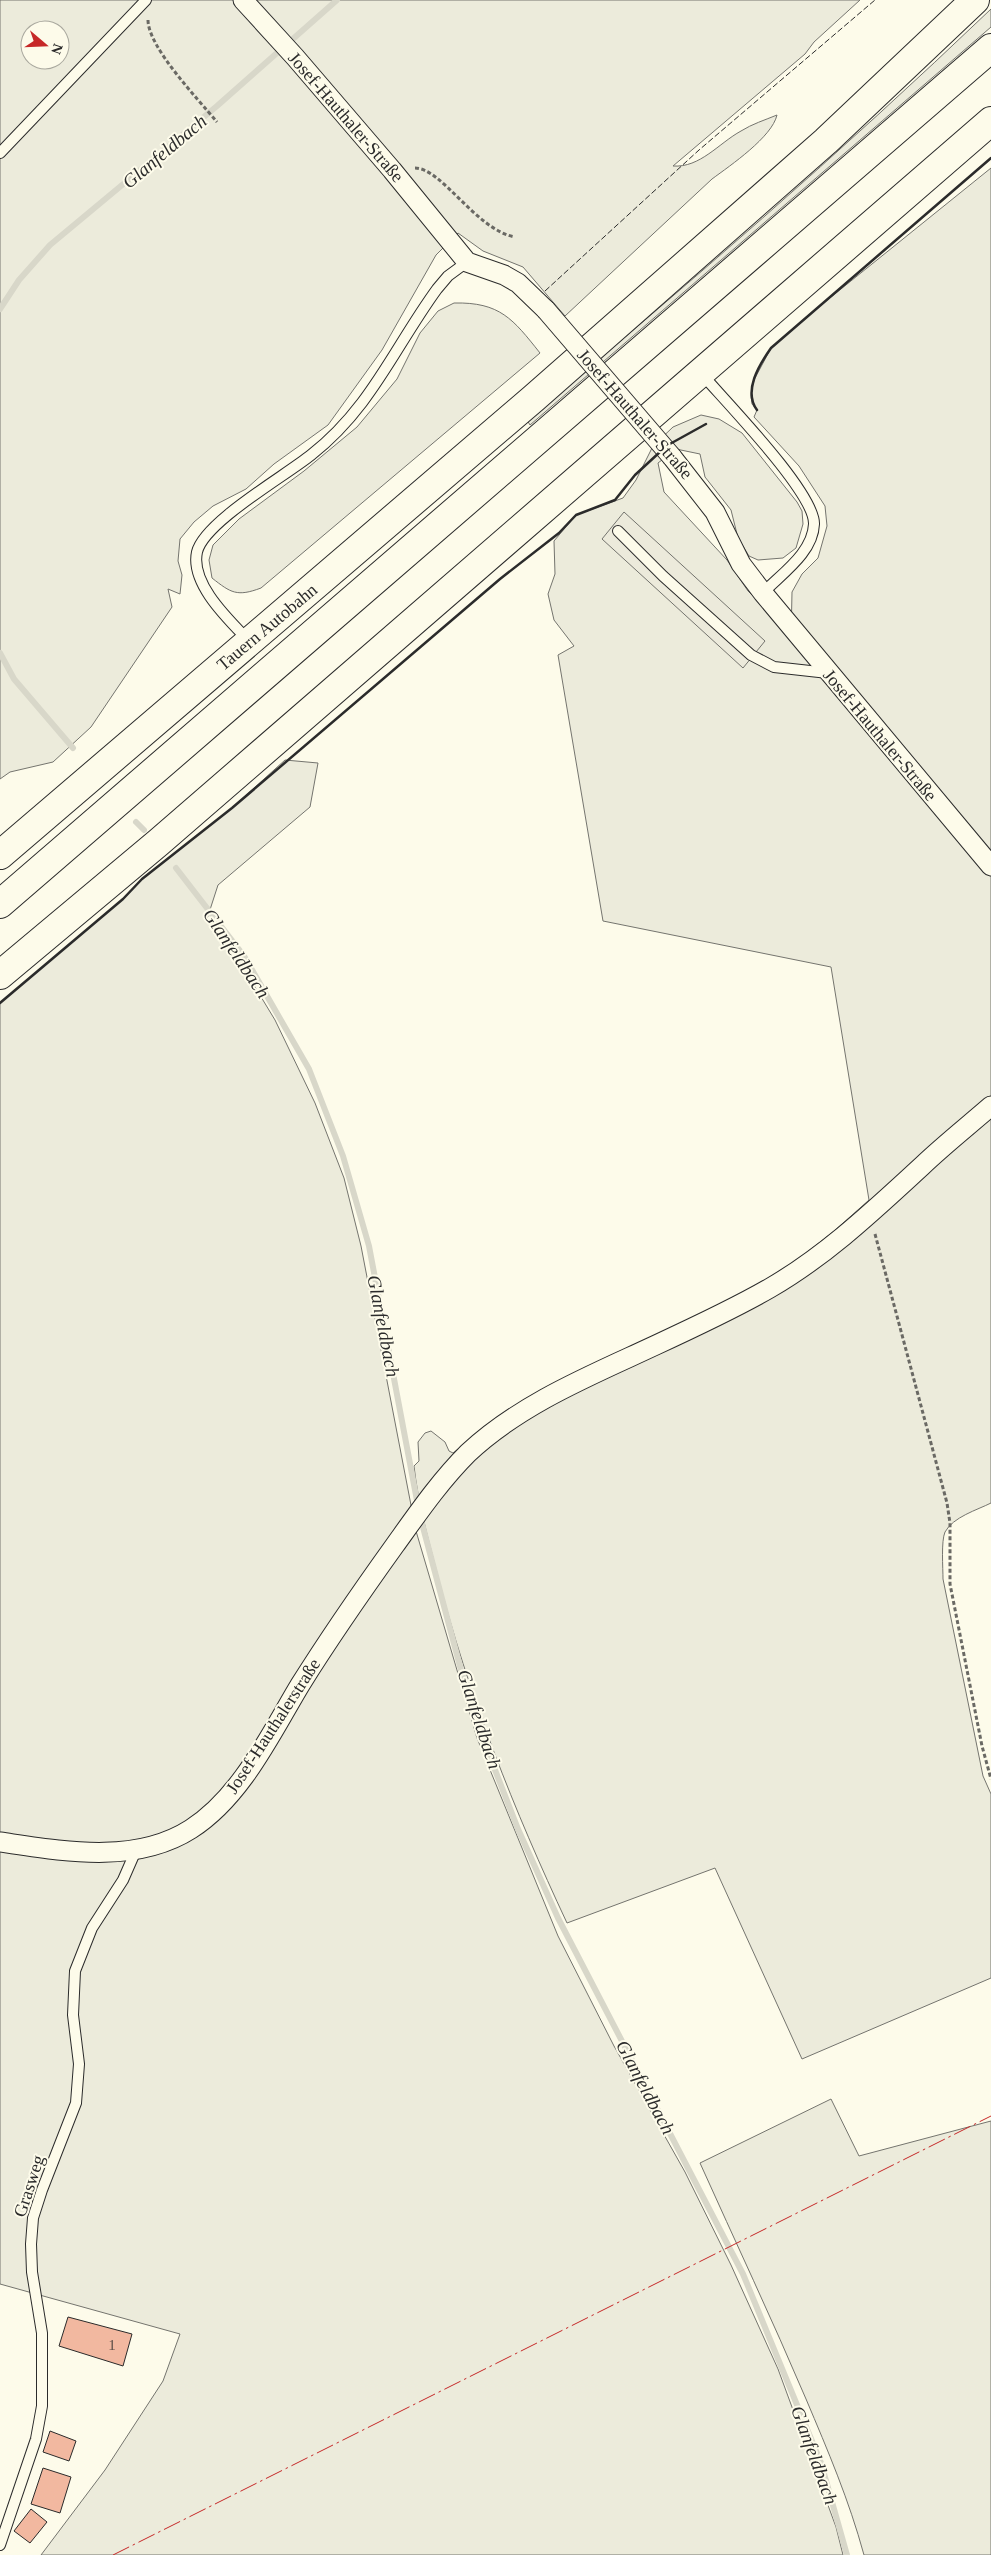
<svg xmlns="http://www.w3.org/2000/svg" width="991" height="2555" viewBox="0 0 991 2555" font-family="Georgia,serif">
  <rect width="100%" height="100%" fill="#fdfbea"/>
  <g fill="#ecebdb" stroke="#74746e" fill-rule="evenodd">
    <path d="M0 0H860L814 42 805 54 673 166C700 168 719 143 741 131 752 124 765 120 777 115 772 137 731 165 712 179L565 316 523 267 483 251 458 233 436 255 382 350 328 425 274 464 246 489 213 506 194 522 180 539 178 561 182 575 180 594 168 589 172 607 91 727 53 762 10 772 0 779ZM30 30H60V60H30Z"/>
    <path d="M991 9V27L530 425 527 420C685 287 842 152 991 9Z"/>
    <path d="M991 168V1503C977 1510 953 1517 945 1532 941 1541 943 1568 943 1579L983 1776 991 1794V1978L802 2059 715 1868 567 1923C514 1810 468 1695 437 1573 428 1538 418 1503 414 1466L419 1461 418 1442 425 1433 431 1431 445 1442 449 1451 453 1453 498 1417 695 1319 782 1272 833 1232 869 1200 831 967 603 921 558 655 574 646 554 620 548 594 555 574 554 541 576 515 623 498 636 480 653 446 673 427 701 415 719 419 742 433 797 502 802 511 803 524 796 548 783 558 758 560 749 556 738 538 731 510 705 477 700 454 676 449 658 463 664 492 727 560 748 591 766 609 791 640 792 592 802 574 818 558 827 526 825 506 799 466 754 417 757 410 752 404 751 395 754 380 771 348 810 314Z"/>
    <path d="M454 303C500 302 513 319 540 353L261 588C237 597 231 593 212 578L209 560 213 545 239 519 304 471 357 427 397 379 420 333 438 311Z"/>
    <path d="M285 760 318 763 310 807 218 885 207 919 232 949 275 1020 315 1103 344 1178 361 1246 416 1531 477 1738 558 1936 614 2046 685 2172 731 2265 778 2369 836 2527 843 2555H41L105 2470 163 2381 180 2334 0 2284V1003L123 899 142 879 232 808Z"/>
    <path d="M831 2099 859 2156 991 2121V2555H864C849 2500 828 2451 806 2399 772 2319 735 2241 700 2163Z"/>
  </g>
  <path fill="#eceadb" stroke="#74746e" d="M624 512 765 641 743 668 602 539Z"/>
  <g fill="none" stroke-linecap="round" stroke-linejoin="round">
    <g stroke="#d8d7c9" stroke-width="6">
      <path d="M0 309 19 280 50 245 217 106 337 0"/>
      <path d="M0 653 14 679 73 748"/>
      <path d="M136 822 144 830"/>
      <path d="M176 868 244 956 309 1069 343 1156 369 1246 418 1506"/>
      <path d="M420 1516 461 1670 483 1739 518 1829 558 1918 743 2274 821 2463 847 2555"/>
    </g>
  </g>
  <g fill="#f2b8a0" stroke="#2b2b2b">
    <path d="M68 2317 132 2334 123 2366 59 2346Z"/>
    <path d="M50 2431 76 2441 69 2461 43 2452Z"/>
    <path d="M43 2468 71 2477 60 2513 31 2504Z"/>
    <path d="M31 2509 47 2522 30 2543 14 2531Z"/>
  </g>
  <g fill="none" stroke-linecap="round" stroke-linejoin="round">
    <g stroke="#2b2b2b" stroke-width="12">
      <g id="service">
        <path d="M0 153 146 0"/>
        <path d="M701 373C725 401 815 493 814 524 813 553 781 574 763 593"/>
        <path d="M618 531 663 576 751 655 774 667 828 673"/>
        <path d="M249 641C229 620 190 584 197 552 204 522 285 476 311 455 371 408 394 348 437 289L448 276 467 262"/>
        <path d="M0 2545 36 2439 42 2406V2333L32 2272 31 2244 33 2218 42 2190 76 2103 79 2064 73 2015 75 1971 92 1928 123 1880 137 1848"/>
      </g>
    </g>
    <g stroke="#2b2b2b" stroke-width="21">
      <g id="minor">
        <path d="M243 0 295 57 392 170 467 262 504 275 518 283 546 310"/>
        <path d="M672 457 715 512 741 564 763 593 991 866"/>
        <path d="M0 1842C62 1851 135 1865 191 1829 241 1797 270 1735 300 1685 330 1637 362 1591 395 1545 418 1513 440 1481 468 1453 514 1410 573 1383 630 1357 677 1335 725 1314 770 1288 827 1255 874 1210 922 1166 944 1145 968 1126 991 1106"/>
      </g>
    </g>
    <g stroke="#2b2b2b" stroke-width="30">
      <g id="motorway">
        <path d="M0 855 534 398 826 141 975 0"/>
        <path d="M0 904 991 48"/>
        <path d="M0 975 159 842 991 121"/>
      </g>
    </g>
    <g stroke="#6a6964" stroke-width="3" stroke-dasharray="4 2.5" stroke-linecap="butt">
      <path d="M148 20C148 47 198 99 217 122"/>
      <path d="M415 168C442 168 476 230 515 237"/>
      <path d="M875 1234 947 1503 950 1523V1584L982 1746 991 1779"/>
    </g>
    <use href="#service" stroke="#fdfbea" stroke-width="10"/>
    <use href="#minor" stroke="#fdfbea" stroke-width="19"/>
    <use href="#motorway" stroke="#fdfbea" stroke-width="28"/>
    <g stroke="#2b2b2b" stroke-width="21" stroke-linecap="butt">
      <path id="minor-bridge" d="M546 310 672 457"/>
    </g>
    <use href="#minor-bridge" stroke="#fdfbea" stroke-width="19"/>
    <path stroke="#2b2b2b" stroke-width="1" stroke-dasharray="6 2.5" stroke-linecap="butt" d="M545 291 699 150 875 0"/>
    <g stroke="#2b2b2b" stroke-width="2.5">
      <path d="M757 410C743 391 759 365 771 348L991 158"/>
      <path d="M668 445 706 424"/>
      <path d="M0 1003 123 899 142 879 232 808 500 579 559 533 576 515 615 500 635 475 661 451"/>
    </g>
    <path stroke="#c62828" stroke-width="1" stroke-dasharray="18 4 2.5 4" stroke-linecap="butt" d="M113 2555 991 2116"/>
  </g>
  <g text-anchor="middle" stroke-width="4" stroke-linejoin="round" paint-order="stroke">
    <g font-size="15" fill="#5d4e48">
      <text x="112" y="2350">1</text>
    </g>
    <g font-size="18" fill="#2b2b2b" stroke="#fdfbea">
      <text transform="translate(346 117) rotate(49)" y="6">Josef-Hauthaler-Straße</text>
      <text transform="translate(635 414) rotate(49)" y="6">Josef-Hauthaler-Straße</text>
      <text transform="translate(267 627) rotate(-40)" y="6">Tauern Autobahn</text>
      <text transform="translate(880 735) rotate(50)" y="6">Josef-Hauthaler-Straße</text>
      <text transform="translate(273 1726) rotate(-57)" y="6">Josef-Hauthalerstraße</text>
      <text transform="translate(29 2186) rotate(-72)" y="6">Grasweg</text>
    </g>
    <g font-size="19" font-style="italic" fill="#2b2b2b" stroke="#fdfbea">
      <text transform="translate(164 151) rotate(-40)" y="7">Glanfeldbach</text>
      <text transform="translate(237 953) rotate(56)" y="7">Glanfeldbach</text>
      <text transform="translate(384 1326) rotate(79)" y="7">Glanfeldbach</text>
      <text transform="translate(480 1719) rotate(72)" y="7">Glanfeldbach</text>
      <text transform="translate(646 2087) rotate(62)" y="7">Glanfeldbach</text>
      <text transform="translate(815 2455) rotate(70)" y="7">Glanfeldbach</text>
    </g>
  </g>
  <g transform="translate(45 45) rotate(109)"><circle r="24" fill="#fdfbea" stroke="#a9a89e"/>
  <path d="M0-4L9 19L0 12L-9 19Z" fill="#c62828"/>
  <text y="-8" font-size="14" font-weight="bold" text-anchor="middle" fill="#2b2b2b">N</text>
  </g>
</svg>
